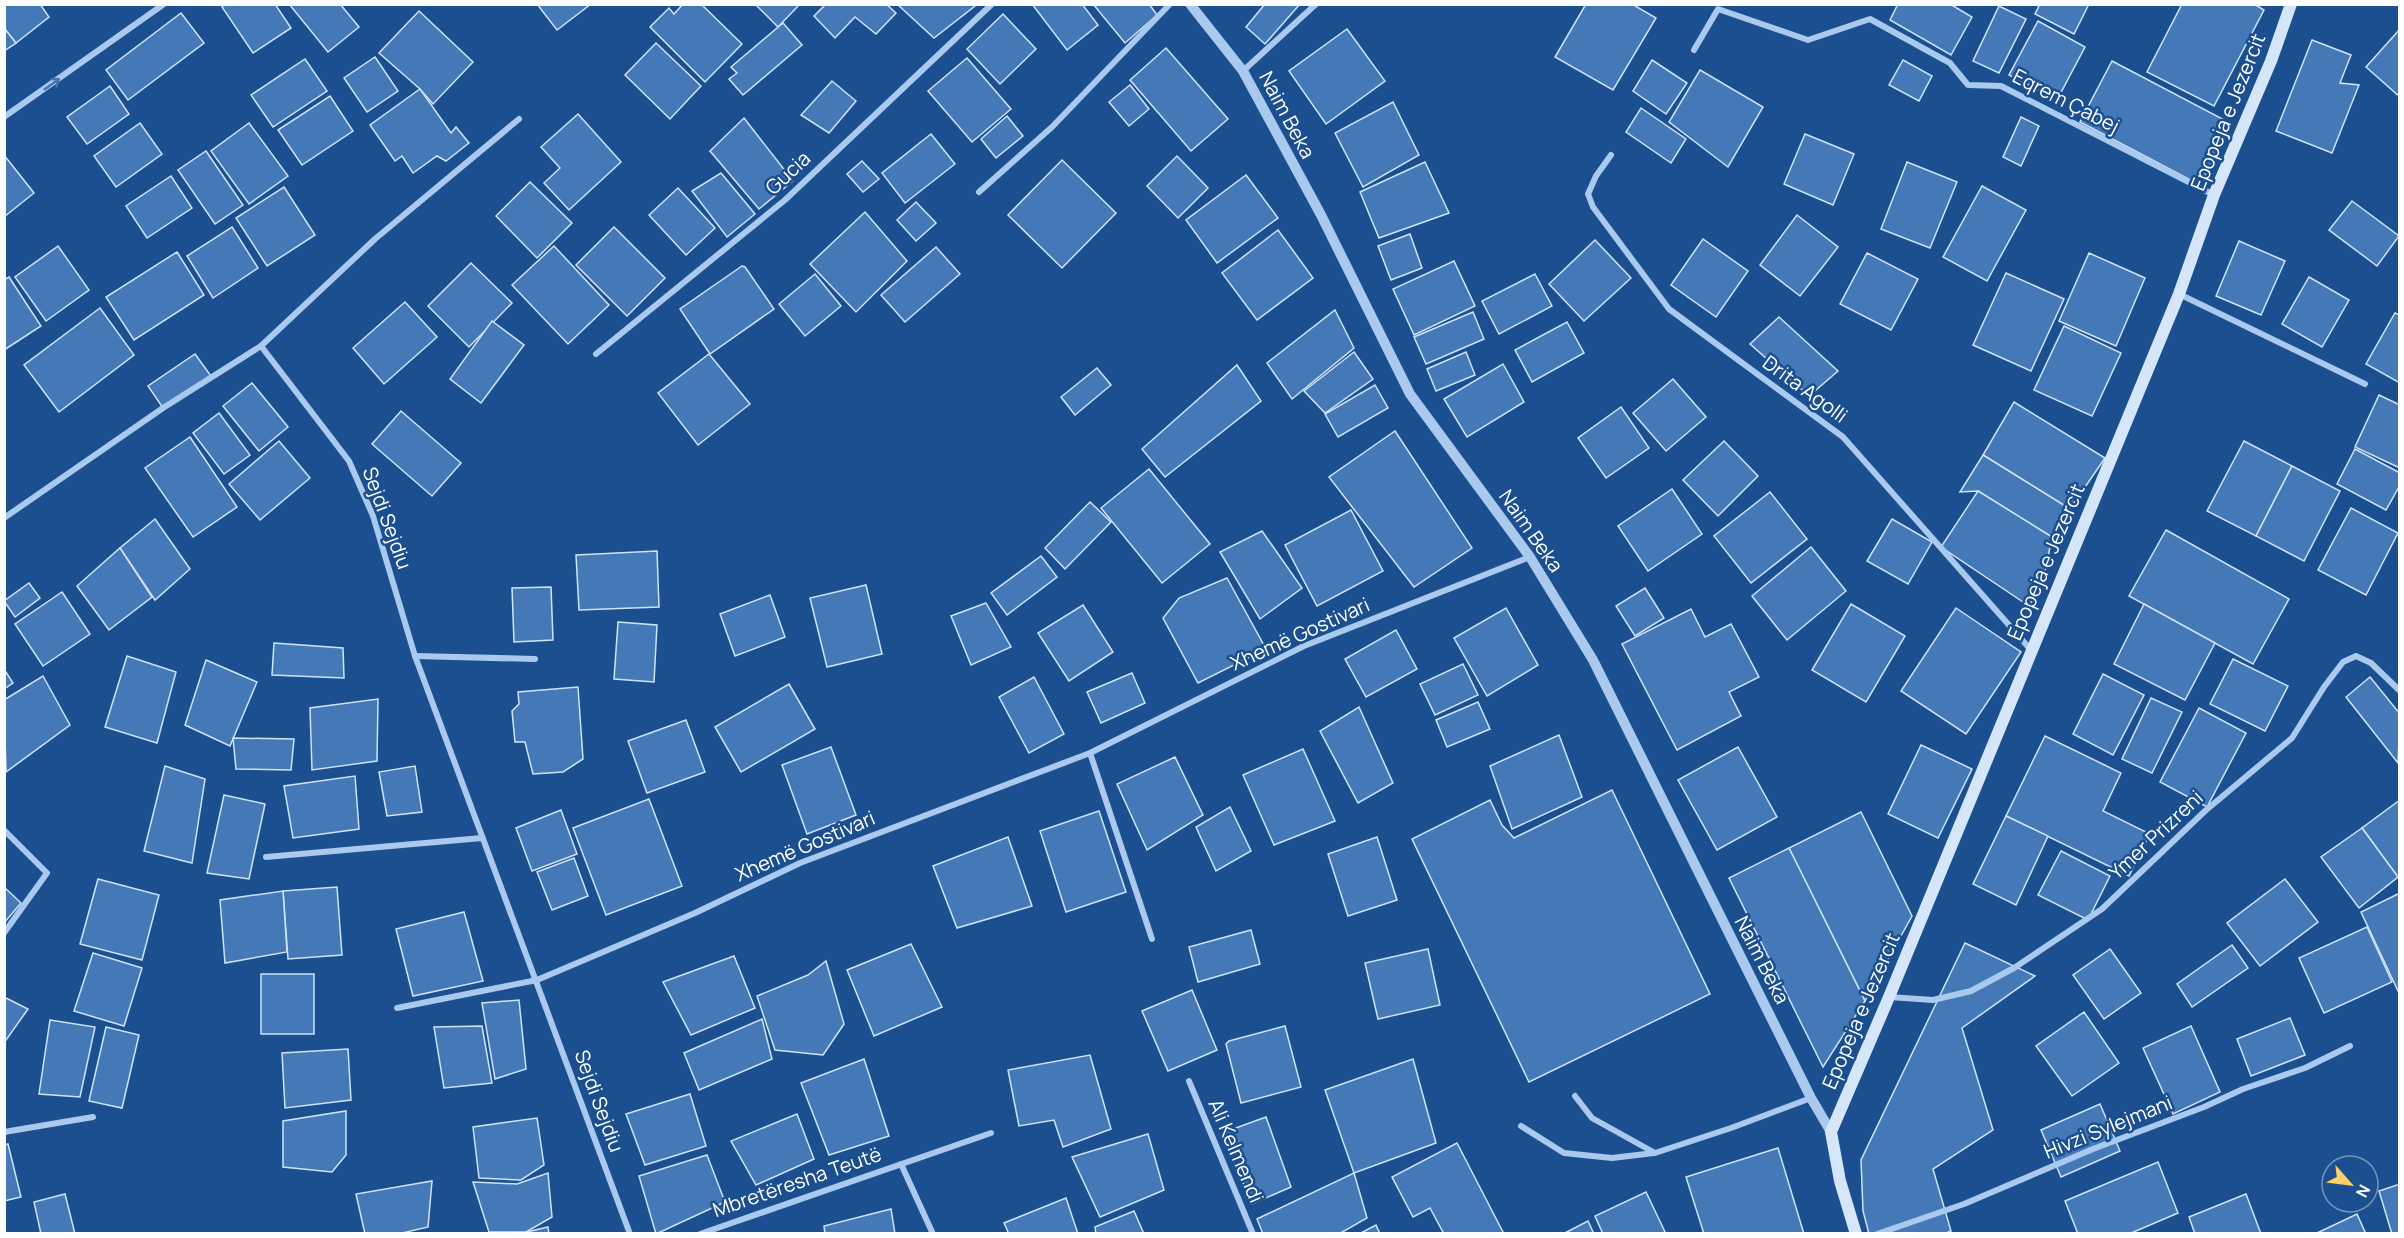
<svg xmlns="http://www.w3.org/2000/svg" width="2404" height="1238" viewBox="0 0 2404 1238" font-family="Manrope,sans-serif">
  <rect width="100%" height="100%" fill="#1b4f8f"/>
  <g fill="#4478b7" stroke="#cfe3fa" stroke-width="1.5">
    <path d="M4 4H40L49 17 16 43 4 28Z"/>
    <path d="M226 4H275L291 28 253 53 222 7Z"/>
    <path d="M289 4H340L359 27 328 52Z"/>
    <path d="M537 4H591L557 30Z"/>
    <path d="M683 4H701L742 44 705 82 650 27 669 8 674 14Z"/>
    <path d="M755 4H800L778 27Z"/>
    <path d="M826 4H886L896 13 876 34 855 17 835 38 814 16Z"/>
    <path d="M897 4H974L975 6 934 38Z"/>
    <path d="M1032 4H1082L1098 25 1067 50Z"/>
    <path d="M1093 4H1149L1157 15 1125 43Z"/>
    <path d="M1265 4H1300L1265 44 1246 27Z"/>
    <path d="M1586 4H1632L1656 18 1613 90 1555 57Z"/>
    <path d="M1898 4H1950L1972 17 1951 55 1890 20Z"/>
    <path d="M2040 4H2089L2074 34 2035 14Z"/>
    <path d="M2182 4H2254L2264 10 2214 106 2147 72Z"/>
    <path d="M1999 6 2026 19 1999 73 1973 61Z"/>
    <path d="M419 11 473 62 433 104 420 89 379 53Z"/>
    <path d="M181 13 204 43 128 100 106 70Z"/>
    <path d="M1003 14 1036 49 1000 84 967 49Z"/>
    <path d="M2038 21 2085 47 2057 100 2009 75Z"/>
    <path d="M783 23 802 45 743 95 729 79 737 73 731 67Z"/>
    <path d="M4 28 16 43 4 51Z"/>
    <path d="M1347 29 1385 81 1326 124 1289 71Z"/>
    <path d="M2400 29V97L2366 67Z"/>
    <path d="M2312 40 2351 55 2340 83 2359 85 2332 153 2276 131Z"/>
    <path d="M656 43 701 86 670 119 625 75Z"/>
    <path d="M1166 48 1228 119 1191 151 1130 80Z"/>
    <path d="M375 57 398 91 367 112 344 78Z"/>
    <path d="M967 58 1011 109 972 142 928 91Z"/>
    <path d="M305 59 327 91 273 127 251 95Z"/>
    <path d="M1652 60 1687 83 1666 114 1633 91Z"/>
    <path d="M1903 60 1932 76 1919 101 1889 85Z"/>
    <path d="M2112 61 2232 124 2200 185 2080 122Z"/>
    <path d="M1700 70 1763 107 1728 167 1669 122Z"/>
    <path d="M832 81 856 101 829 133 801 115Z"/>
    <path d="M1130 85 1149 109 1129 126 1109 102Z"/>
    <path d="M110 86 129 114 87 144 67 117Z"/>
    <path d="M420 89 451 133 456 127 469 143 446 161 437 156 413 173 402 156 395 161 370 125Z"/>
    <path d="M330 96 353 131 302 165 278 130Z"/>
    <path d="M1393 102 1419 155 1363 187 1335 133Z"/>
    <path d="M1641 108 1686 139 1671 163 1626 132Z"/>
    <path d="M578 114 621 162 569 210 544 183 560 168 541 147Z"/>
    <path d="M1007 116 1023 136 996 158 981 139Z"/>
    <path d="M2021 117 2039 126 2021 166 2003 157Z"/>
    <path d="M744 118 793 181 759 209 710 151Z"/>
    <path d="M140 123 162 154 116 187 94 156Z"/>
    <path d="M249 123 288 176 249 204 211 151Z"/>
    <path d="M931 134 955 164 905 203 882 173Z"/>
    <path d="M1805 134 1854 154 1833 205 1784 184Z"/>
    <path d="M206 151 243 205 215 224 178 170Z"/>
    <path d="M4 155 34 193 4 217Z"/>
    <path d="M1177 156 1208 188 1178 218 1147 186Z"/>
    <path d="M1062 160 1116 213 1062 268 1008 215Z"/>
    <path d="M862 161 879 179 863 192 847 174Z"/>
    <path d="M1425 162 1449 213 1379 238 1360 192Z"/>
    <path d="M1907 162 1957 182 1930 248 1881 229Z"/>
    <path d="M721 173 755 214 727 237 692 191Z"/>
    <path d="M1246 175 1278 218 1217 263 1186 220Z"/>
    <path d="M171 176 192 208 147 238 126 206Z"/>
    <path d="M530 182 572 223 537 258 496 216Z"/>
    <path d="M1982 186 2026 210 1987 281 1943 257Z"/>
    <path d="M284 187 315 235 267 266 236 218Z"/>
    <path d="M678 188 715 228 686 255 649 215Z"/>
    <path d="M2352 201 2399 236 2377 266 2329 230Z"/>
    <path d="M916 202 936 223 916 241 897 220Z"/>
    <path d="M865 212 907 261 856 312 810 264Z"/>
    <path d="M1797 215 1838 247 1800 296 1760 265Z"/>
    <path d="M232 227 258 268 213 298 187 256Z"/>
    <path d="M614 227 665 278 627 316 576 265Z"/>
    <path d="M1278 230 1313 278 1257 320 1222 273Z"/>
    <path d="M1410 234 1422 268 1391 280 1378 246Z"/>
    <path d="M1703 239 1748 271 1716 317 1671 285Z"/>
    <path d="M1595 240 1631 278 1584 321 1549 284Z"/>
    <path d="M2239 241 2285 261 2261 315 2216 296Z"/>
    <path d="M58 246 89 290 46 321 15 277Z"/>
    <path d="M554 246 609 305 568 344 512 285Z"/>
    <path d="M936 247 960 274 905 322 881 295Z"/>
    <path d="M177 252 204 295 134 340 106 297Z"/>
    <path d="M1867 253 1918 279 1891 330 1840 304Z"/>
    <path d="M2089 253 2145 278 2116 346 2059 321Z"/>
    <path d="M1454 261 1475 306 1414 335 1393 289Z"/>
    <path d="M471 263 512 303 469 347 428 306Z"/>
    <path d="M742 266 745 267 774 309 710 354 680 309Z"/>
    <path d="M2006 273 2064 299 2031 371 1973 345Z"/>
    <path d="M815 274 841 306 805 336 779 304Z"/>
    <path d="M1535 274 1552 306 1499 334 1482 301Z"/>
    <path d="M9 277 41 326 4 350V280Z"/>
    <path d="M2309 277 2349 300 2322 347 2282 324Z"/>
    <path d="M405 302 437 337 384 384 353 348Z"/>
    <path d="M100 308 134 355 59 412 24 365Z"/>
    <path d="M1335 310 1354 348 1292 399 1267 363Z"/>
    <path d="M1473 312 1484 339 1426 364 1414 337Z"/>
    <path d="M2395 313 2400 315V383L2366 364Z"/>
    <path d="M1779 317 1838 371 1809 396 1750 344Z"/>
    <path d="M492 321 524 345 481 403 450 379Z"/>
    <path d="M1567 322 1584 353 1532 382 1515 350Z"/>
    <path d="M2064 326 2121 353 2092 416 2034 390Z"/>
    <path d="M1354 352 1373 379 1325 413 1304 391Z"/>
    <path d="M1466 352 1475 375 1436 391 1427 369Z"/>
    <path d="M195 354 211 376 163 408 148 386Z"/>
    <path d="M709 354 750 404 698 445 658 393Z"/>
    <path d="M1503 364 1524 402 1467 437 1444 399Z"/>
    <path d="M1237 365 1261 401 1165 477 1142 449Z"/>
    <path d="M1097 368 1111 385 1075 415 1061 397Z"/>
    <path d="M1673 379 1706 417 1666 451 1633 413Z"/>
    <path d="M252 383 288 427 259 451 223 406Z"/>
    <path d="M1375 385 1388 408 1338 437 1325 414Z"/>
    <path d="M2379 395 2400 405V468L2355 447Z"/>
    <path d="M2014 402 2105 458 2070 509 1983 455Z"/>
    <path d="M1621 407 1649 448 1606 478 1578 438Z"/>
    <path d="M401 411 461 463 432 496 372 444Z"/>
    <path d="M219 413 250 455 224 474 193 433Z"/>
    <path d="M1395 431 1472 548 1414 587 1329 477Z"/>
    <path d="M190 437 237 507 193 537 145 468Z"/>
    <path d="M279 441 310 478 260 520 229 484Z"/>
    <path d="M1724 441 1758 476 1718 516 1683 480Z"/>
    <path d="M2244 441 2292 466 2256 536 2207 511Z"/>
    <path d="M2355 449 2400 473V485L2386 510 2337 484Z"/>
    <path d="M1983 455 2070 509 2052 537 1978 491 1960 492Z"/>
    <path d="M2292 466 2340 491 2304 561 2256 536Z"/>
    <path d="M1149 469 1210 544 1162 583 1101 508Z"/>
    <path d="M1672 489 1702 534 1648 571 1618 526Z"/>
    <path d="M1978 491 2052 537 2042 587 2029 606 1941 547Z"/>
    <path d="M1770 492 1807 539 1751 583 1714 536Z"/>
    <path d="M1090 502 1111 522 1065 569 1045 548Z"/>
    <path d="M2351 508 2398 533 2366 595 2318 570Z"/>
    <path d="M1351 510 1383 571 1317 606 1285 545Z"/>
    <path d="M155 519 190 569 155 600 120 548Z"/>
    <path d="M1892 519 1932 542 1908 584 1867 561Z"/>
    <path d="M2166 530 2289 599 2253 664 2129 596Z"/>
    <path d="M1262 531 1302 588 1260 619 1220 552Z"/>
    <path d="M1811 547 1846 591 1787 640 1752 596Z"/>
    <path d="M120 548 152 597 109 630 77 586Z"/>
    <path d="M657 551 659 607 579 610 576 555Z"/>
    <path d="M1041 556 1057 577 1007 615 991 593Z"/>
    <path d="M1227 578 1266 649 1198 683 1163 618 1179 598Z"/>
    <path d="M29 583 40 598 15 617 4 601Z"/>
    <path d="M866 585 882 654 827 667 810 598Z"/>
    <path d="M551 587 553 640 514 642 512 588Z"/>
    <path d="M1645 588 1664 618 1635 636 1616 606Z"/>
    <path d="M62 592 90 634 43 666 15 624Z"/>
    <path d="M770 595 785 637 735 656 720 614Z"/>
    <path d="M986 603 1011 647 971 665 951 616Z"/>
    <path d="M1851 604 1905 636 1866 702 1812 670Z"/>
    <path d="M2144 604 2215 643 2185 700 2114 664Z"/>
    <path d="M1083 605 1113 652 1069 681 1038 633Z"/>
    <path d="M1506 608 1538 665 1487 696 1454 638Z"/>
    <path d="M1956 608 2021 652 1966 734 1901 691Z"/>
    <path d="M1691 609 1705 637 1731 624 1759 677 1729 692 1741 716 1677 750 1622 644Z"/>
    <path d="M618 622 657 625 654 682 614 679Z"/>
    <path d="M1396 630 1417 669 1366 697 1345 659Z"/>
    <path d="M274 643 343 648 344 678 272 675Z"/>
    <path d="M127 656 176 672 157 743 105 727Z"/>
    <path d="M2233 659 2288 686 2265 731 2210 704Z"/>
    <path d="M206 660 257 682 230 746 185 725Z"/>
    <path d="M1463 664 1478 695 1435 715 1420 684Z"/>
    <path d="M4 669 13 683 4 689Z"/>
    <path d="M1132 673 1145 703 1101 723 1087 692Z"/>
    <path d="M2103 674 2144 695 2113 755 2073 734Z"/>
    <path d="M43 676 70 725 6 772 4 700Z"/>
    <path d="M1034 677 1064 734 1029 753 999 697Z"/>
    <path d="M2370 677 2400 714 2398 763 2346 697Z"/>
    <path d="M789 684 815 729 741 772 715 727Z"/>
    <path d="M578 687 583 759 563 772 533 774 525 742H515L512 711 519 704 518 692Z"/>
    <path d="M2151 698 2182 712 2152 773 2122 759Z"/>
    <path d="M378 699 377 761 312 770 310 708Z"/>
    <path d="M1478 702 1490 729 1447 747 1436 720Z"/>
    <path d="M1359 707 1393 783 1358 803 1320 731Z"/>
    <path d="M2199 708 2246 733 2207 807 2160 782Z"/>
    <path d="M686 720 705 772 647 793 628 741Z"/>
    <path d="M1559 735 1582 797 1512 829 1490 766Z"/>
    <path d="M2045 736 2121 773 2103 811 2150 834 2129 876 2006 816Z"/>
    <path d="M233 738 294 739 291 770 236 769Z"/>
    <path d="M1921 745 1972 769 1938 838 1888 814Z"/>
    <path d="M831 747 856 815 807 834 782 765Z"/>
    <path d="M1738 747 1777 817 1717 850 1678 780Z"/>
    <path d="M1303 749 1335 821 1274 845 1243 775Z"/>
    <path d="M1175 757 1203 815 1147 850 1117 784Z"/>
    <path d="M165 766 205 779 192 863 144 851Z"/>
    <path d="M415 766 422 812 387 816 379 772Z"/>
    <path d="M355 776 359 829 293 838 284 786Z"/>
    <path d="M1612 790 1710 994 1529 1082 1412 839 1490 800 1502 825 1514 838Z"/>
    <path d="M224 795 265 804 249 879 207 873Z"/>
    <path d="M649 799 682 886 606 915 573 828Z"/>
    <path d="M2400 800V876L2398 877 2362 828Z"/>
    <path d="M1230 807 1251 851 1216 871 1196 827Z"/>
    <path d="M561 810 577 854 532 871 516 828Z"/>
    <path d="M1099 811 1126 892 1066 912 1040 831Z"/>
    <path d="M1861 812 1912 916 1865 1001 1789 848Z"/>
    <path d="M2006 816 2048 836 2016 905 1973 884Z"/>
    <path d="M2362 828 2398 877 2359 908 2321 857Z"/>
    <path d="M1008 837 1032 906 957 928 933 866Z"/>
    <path d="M1377 837 1397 900 1348 916 1328 854Z"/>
    <path d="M1789 848 1865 1001 1823 1067 1729 878Z"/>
    <path d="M2061 851 2110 876 2088 920 2038 895Z"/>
    <path d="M574 858 588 896 552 910 537 872Z"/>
    <path d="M98 879 159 895 142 960 80 944Z"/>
    <path d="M2285 879 2318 922 2260 966 2227 923Z"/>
    <path d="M4 887 21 903 4 923Z"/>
    <path d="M337 887 342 955 288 959 283 891Z"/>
    <path d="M283 891 287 952 225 963 220 900Z"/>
    <path d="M2400 893V993H2399L2361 912Z"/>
    <path d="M464 912 483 981 413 996 396 929Z"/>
    <path d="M2367 927 2392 982 2324 1013 2299 958Z"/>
    <path d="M1251 930 1260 964 1198 982 1189 947Z"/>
    <path d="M1965 943 2035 976 1962 1028 1993 1130 1933 1169 1951 1231 1944 1234H1869L1863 1211 1861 1160Z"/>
    <path d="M911 944 942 1007 874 1036 847 970Z"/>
    <path d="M2232 945 2248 968 2192 1007 2177 984Z"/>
    <path d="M1428 949 1440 1005 1378 1019 1365 963Z"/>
    <path d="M2110 949 2141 993 2104 1019 2073 975Z"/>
    <path d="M93 953 142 968 124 1026 74 1011Z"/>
    <path d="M734 956 755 1008 691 1035 663 982Z"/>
    <path d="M826 961 844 1024 823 1055 775 1050 757 996 808 975Z"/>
    <rect x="261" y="974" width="53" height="60"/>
    <path d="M1192 990 1217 1050 1168 1071 1142 1011Z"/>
    <path d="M4 997 28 1009 4 1043Z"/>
    <path d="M519 1000 526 1069 495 1079 482 1003Z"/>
    <path d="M2084 1012 2119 1063 2072 1096 2036 1046Z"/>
    <path d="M2290 1018 2305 1055 2251 1076 2237 1039Z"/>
    <path d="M762 1019 772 1059 699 1090 684 1053Z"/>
    <path d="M50 1020 95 1027 80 1097 39 1094Z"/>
    <path d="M482 1026 492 1083 444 1088 434 1027Z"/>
    <path d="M1285 1026 1301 1087 1241 1103 1226 1044 1229 1041Z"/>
    <path d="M2191 1026 2220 1092 2173 1114 2143 1048Z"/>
    <path d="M106 1027 139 1035 122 1108 89 1101Z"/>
    <path d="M348 1049 351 1100 285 1108 282 1053Z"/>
    <path d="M1090 1055 1111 1129 1063 1147 1054 1120 1019 1126 1008 1070Z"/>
    <path d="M864 1059 889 1136 829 1155 801 1083Z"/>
    <path d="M1413 1059 1436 1143 1354 1173 1325 1090Z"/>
    <path d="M690 1094 706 1146 645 1165 626 1114Z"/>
    <path d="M2100 1104 2120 1151 2061 1177 2041 1130Z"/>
    <path d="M346 1111V1155L332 1172 283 1167V1121Z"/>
    <path d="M797 1114 814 1159 756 1185 731 1141Z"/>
    <path d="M1266 1117 1291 1187 1252 1204 1222 1133Z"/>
    <path d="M537 1118 544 1165 521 1180 479 1178 473 1127Z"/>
    <path d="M1148 1134 1164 1190 1100 1217 1072 1157Z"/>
    <path d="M1457 1143 1504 1234H1444L1430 1208 1413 1217 1392 1177Z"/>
    <path d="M8 1144 21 1197 4 1201V1145Z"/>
    <path d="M1778 1148 1804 1234H1704L1686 1177Z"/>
    <path d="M707 1155 725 1202 656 1234 639 1176Z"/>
    <path d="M2158 1162 2178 1213 2129 1234H2078L2065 1201Z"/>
    <path d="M548 1173 552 1217 526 1232H489L473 1182 517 1184Z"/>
    <path d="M1354 1173 1367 1218 1339 1234H1263L1257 1219Z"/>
    <path d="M432 1181 428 1227 398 1234H365L356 1194Z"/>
    <path d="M2400 1184V1234H2392L2379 1191Z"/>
    <path d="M1646 1192 1666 1234H1603L1595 1216Z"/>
    <path d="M65 1194 75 1234H41L34 1202Z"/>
    <path d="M2246 1194 2261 1234H2195L2189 1217Z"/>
    <path d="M1066 1198 1078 1234H1009L1004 1223Z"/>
    <path d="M891 1209 895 1234H825L824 1226Z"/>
    <path d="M1134 1211 1144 1234H1096L1095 1227Z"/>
    <path d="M2357 1214 2366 1234H2315Z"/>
    <path d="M1588 1221 1594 1234H1563Z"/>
    <path d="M1376 1225 1380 1234H1359Z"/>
    <path d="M548 1227 549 1234H518Z"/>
  </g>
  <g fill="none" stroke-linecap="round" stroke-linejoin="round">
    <g stroke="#a9c9ee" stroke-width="6">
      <path d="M1694 50 1718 9 1808 40 1870 19 1950 63 1968 85 2001 86 2214 195"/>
      <path d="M1243 71 1316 4"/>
      <path d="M4 117 164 4"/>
      <path d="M1611 155 1596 176 1588 194 1593 207 1669 309 1843 437 2031 650"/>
      <path d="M979 192 1052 127 1170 4"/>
      <path d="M2179 294 2365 384"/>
      <path d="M261 346 349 461 373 516 415 656 630 1234"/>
      <path d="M596 354 785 200 992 4"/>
      <path d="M4 518 163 408 261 346 375 239 519 119"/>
      <path d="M415 656 535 659"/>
      <path d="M1090 753 1152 939"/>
      <path d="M4 830 47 873 4 933"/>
      <path d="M266 857 482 838"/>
      <path d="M1889 997 1933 1000 1971 991 2014 968 2102 909 2205 811 2292 738 2324 687 2343 662 2356 656 2371 663 2400 691"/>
      <path d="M397 1008 537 980 695 913 800 863 1090 753 1304 646 1530 557"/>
      <path d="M1189 1081 1253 1234"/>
      <path d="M1575 1096 1592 1118 1655 1153 1731 1128 1811 1098"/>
      <path d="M1521 1126 1564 1153 1612 1158 1654 1153"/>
      <path d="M4 1132 93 1117"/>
      <path d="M901 1164 933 1234"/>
      <path d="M700 1234 991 1133"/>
      <path d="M1877 1234 1964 1204 2093 1149 2204 1107 2243 1089 2305 1068 2350 1046"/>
    </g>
    <path stroke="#a9c9ee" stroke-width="10" d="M1190 4 1243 71 1321 215 1410 394 1530 557 1593 660 1811 1098 1831 1132"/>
    <path stroke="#d6e6fa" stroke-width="12" d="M1856 1234 1840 1181 1831 1132 1889 997 2179 294 2214 195 2271 61 2291 4"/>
  </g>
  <defs><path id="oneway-shaft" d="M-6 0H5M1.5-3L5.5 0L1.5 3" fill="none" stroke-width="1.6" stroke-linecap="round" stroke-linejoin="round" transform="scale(1.5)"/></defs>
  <use stroke="#4674ac" href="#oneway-shaft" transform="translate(52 84) rotate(-35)"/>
  <g text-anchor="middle" stroke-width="5" stroke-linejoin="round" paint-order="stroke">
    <g font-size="20" fill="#fff" stroke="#1b4f8f">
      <text transform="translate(2066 101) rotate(27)" y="7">Eqrem Çabej</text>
      <text transform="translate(2228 112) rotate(-68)" y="7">Epopeja e Jezercit</text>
      <text transform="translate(1287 115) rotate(62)" y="7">Naim Beka</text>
      <text transform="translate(788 173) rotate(-43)" y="7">Gucia</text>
      <text transform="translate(1805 389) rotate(36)" y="7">Drita Agolli</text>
      <text transform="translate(387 518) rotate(70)" y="7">Sejdi Sejdiu</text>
      <text transform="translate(1531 531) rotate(55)" y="7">Naim Beka</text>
      <text transform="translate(2046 562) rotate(-67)" y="7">Epopeja e Jezercit</text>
      <text transform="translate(1300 634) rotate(-24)" y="7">Xhemë Gostivari</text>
      <text transform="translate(2156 835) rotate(-43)" y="7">Ymer Prizreni</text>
      <text transform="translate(805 846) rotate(-23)" y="7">Xhemë Gostivari</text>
      <text transform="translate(1762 960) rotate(63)" y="7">Naim Beka</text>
      <text transform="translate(1861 1011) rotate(-67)" y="7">Epopeja e Jezercit</text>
      <text transform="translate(599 1101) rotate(70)" y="7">Sejdi Sejdiu</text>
      <text transform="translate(2108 1127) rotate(-22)" y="7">Hivzi Sylejmani</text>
      <text transform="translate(1236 1151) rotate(67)" y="7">Ali Kelmendi</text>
      <text transform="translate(797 1182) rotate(-19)" y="7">Mbretëresha Teutë</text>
    </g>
  </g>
  <rect width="2404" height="1238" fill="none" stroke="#ffffff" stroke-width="12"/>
  <g transform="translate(2350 1184) rotate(118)"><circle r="28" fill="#1b4f8f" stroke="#7695bc" stroke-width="1.5"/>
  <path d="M0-4.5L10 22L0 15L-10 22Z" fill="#ffd166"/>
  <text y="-9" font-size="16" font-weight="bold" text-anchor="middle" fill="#ffffff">N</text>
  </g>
</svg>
